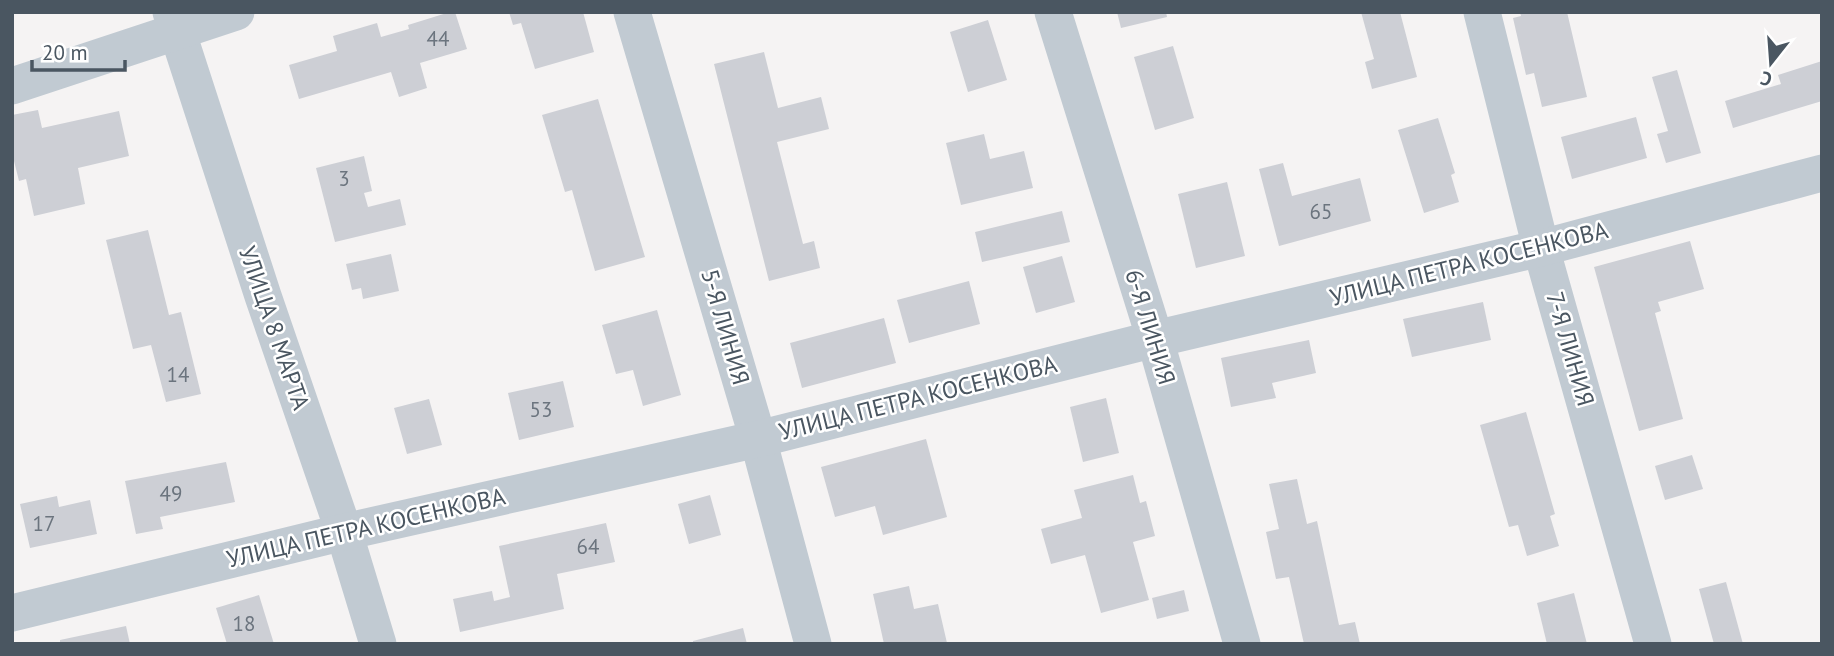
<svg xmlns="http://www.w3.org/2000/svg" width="1834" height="656" viewBox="0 0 1834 656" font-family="'PT Sans',sans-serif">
  <rect width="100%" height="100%" fill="#f5f3f3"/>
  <g fill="#cdcfd5">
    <path d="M450 12H455L467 49 420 63 427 88 399 97 391 72 299 99 289 65 337 51 333 36 377 23 381 37 409 29 408 25Z"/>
    <path d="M509 12H583L594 52 535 69 521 23 513 25Z"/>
    <path d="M1117 12H1166L1167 17 1121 28Z"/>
    <path d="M1361 12H1400L1417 77 1372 89 1365 62 1374 59Z"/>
    <path d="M1520 12H1567L1587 97 1542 107 1534 73 1526 75 1513 18 1521 16Z"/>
    <path d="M988 20 1007 80 968 92 950 32Z"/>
    <path d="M1173 46 1194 118 1155 130 1134 57Z"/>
    <path d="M764 52 778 108 821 97 829 129 777 142 803 244 814 241 820 268 769 281 714 64Z"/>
    <path d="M1822 61V101L1733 128 1725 101 1781 84 1778 75Z"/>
    <path d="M1677 70 1701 153 1666 163 1657 134 1668 131 1652 77Z"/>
    <path d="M598 99 645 257 595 271 572 190 565 192 542 115Z"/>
    <path d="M38 110 42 128 119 111 129 156 78 168 85 204 34 216 26 179 19 181 12 153V115Z"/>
    <path d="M1636 117 1647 158 1572 179 1561 137Z"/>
    <path d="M1438 118 1455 173 1451 175 1459 202 1424 213 1398 130Z"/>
    <path d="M984 134 990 159 1024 151 1033 188 961 205 946 143Z"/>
    <path d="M364 156 372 191 364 193 368 207 400 199 406 225 335 242 316 168Z"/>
    <path d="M1283 163 1292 196 1360 178 1371 221 1279 246 1259 169Z"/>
    <path d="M1227 182 1245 256 1196 268 1178 194Z"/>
    <path d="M1062 211 1070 242 982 262 975 232Z"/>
    <path d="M148 230 169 315 181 312 201 394 166 402 151 345 133 349 106 240Z"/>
    <path d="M1690 241 1704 289 1658 302 1661 311 1655 313 1683 419 1639 431 1594 267Z"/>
    <path d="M391 254 399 291 363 299 361 288 352 290 346 264Z"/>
    <path d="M1062 256 1075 302 1036 313 1023 267Z"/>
    <path d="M969 281 980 324 909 343 897 300Z"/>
    <path d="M1483 302 1491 340 1412 357 1403 319Z"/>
    <path d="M657 310 681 395 643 406 633 370 616 374 602 325Z"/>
    <path d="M884 318 896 363 802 388 790 343Z"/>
    <path d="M1309 340 1316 373 1272 383 1276 398 1231 407 1221 358Z"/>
    <path d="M563 381 574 427 519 440 508 393Z"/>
    <path d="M1106 398 1119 453 1083 462 1070 407Z"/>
    <path d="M429 399 442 445 407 454 394 408Z"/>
    <path d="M1526 412 1555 514 1550 516 1559 546 1527 556 1518 525 1509 527 1480 425Z"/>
    <path d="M926 439 947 517 883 535 875 506 835 517 821 467Z"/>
    <path d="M1692 455 1703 489 1665 500 1655 466Z"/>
    <path d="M226 462 235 502 160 517 163 529 136 534 125 481Z"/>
    <path d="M1133 475 1140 503 1146 501 1155 536 1133 542 1149 600 1101 613 1085 555 1051 564 1041 529 1082 518 1074 490Z"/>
    <path d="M1297 479 1307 524 1317 521 1339 625 1355 622 1360 644H1304L1289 577 1276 579 1266 532 1279 529 1269 484Z"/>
    <path d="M710 495 721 535 689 544 678 504Z"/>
    <path d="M57 496 59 507 90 500 97 534 30 548 20 504Z"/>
    <path d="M606 523 615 562 557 574 564 609 460 632 453 599 492 591 494 601 510 597 499 546Z"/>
    <path d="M1726 582 1743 644H1714L1699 589Z"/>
    <path d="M909 586 914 609 938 604 947 643 884 644 873 594Z"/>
    <path d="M1184 590 1189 611 1157 619 1152 598Z"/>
    <path d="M1574 593 1587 644H1547L1537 603Z"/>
    <path d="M259 595 274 644H227L216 608Z"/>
    <path d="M126 626 130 644H60V640Z"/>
    <path d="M743 628 747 644H693V641Z"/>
  </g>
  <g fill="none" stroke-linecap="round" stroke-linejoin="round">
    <g stroke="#c1cad2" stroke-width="37">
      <path d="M171 12 263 296 344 532 378 644"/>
      <path d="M632 12 758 439 813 644"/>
      <path d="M1053 12 1155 339 1242 644"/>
      <path d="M1482 12 1541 248 1653 644"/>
      <path d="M12 86 236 12"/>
      <path d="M12 613 344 532 758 439 1155 339 1541 248 1822 173"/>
    </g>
  </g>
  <g text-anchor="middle" stroke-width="5" stroke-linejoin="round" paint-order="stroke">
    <g font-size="21" fill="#6b747e">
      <text x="438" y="46">44</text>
      <text x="344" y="186">3</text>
      <text x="1321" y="219">65</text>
      <text x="178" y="382">14</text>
      <text x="541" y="417">53</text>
      <text x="171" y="501">49</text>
      <text x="44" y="531">17</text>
      <text x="588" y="554">64</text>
      <text x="244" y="631">18</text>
    </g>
    <g font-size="24" fill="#4a5661" stroke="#fff">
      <text transform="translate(1469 264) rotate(-14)" y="8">УЛИЦА ПЕТРА КОСЕНКОВА</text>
      <text transform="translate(725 327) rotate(74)" y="8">5-Я ЛИНИЯ</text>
      <text transform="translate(1150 327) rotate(73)" y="8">6-Я ЛИНИЯ</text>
      <text transform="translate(274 328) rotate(71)" y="8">УЛИЦА 8 МАРТА</text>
      <text transform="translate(1570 349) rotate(74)" y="8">7-Я ЛИНИЯ</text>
      <text transform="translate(918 398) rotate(-14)" y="8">УЛИЦА ПЕТРА КОСЕНКОВА</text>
      <text transform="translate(366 528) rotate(-13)" y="8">УЛИЦА ПЕТРА КОСЕНКОВА</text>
    </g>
  </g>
  <rect width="1834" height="656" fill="none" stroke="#4a5661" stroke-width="28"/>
  <g transform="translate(1771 63) rotate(197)" stroke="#ffffff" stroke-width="5" paint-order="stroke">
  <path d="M0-5L12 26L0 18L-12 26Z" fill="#4a5661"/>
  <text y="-10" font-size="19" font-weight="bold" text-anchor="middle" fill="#4a5661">С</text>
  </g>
  <path d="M32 60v10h93v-10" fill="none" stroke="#4a5661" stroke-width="3.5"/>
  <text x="42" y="60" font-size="21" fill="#4a5661" stroke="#ffffff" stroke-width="5" paint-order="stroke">20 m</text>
</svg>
